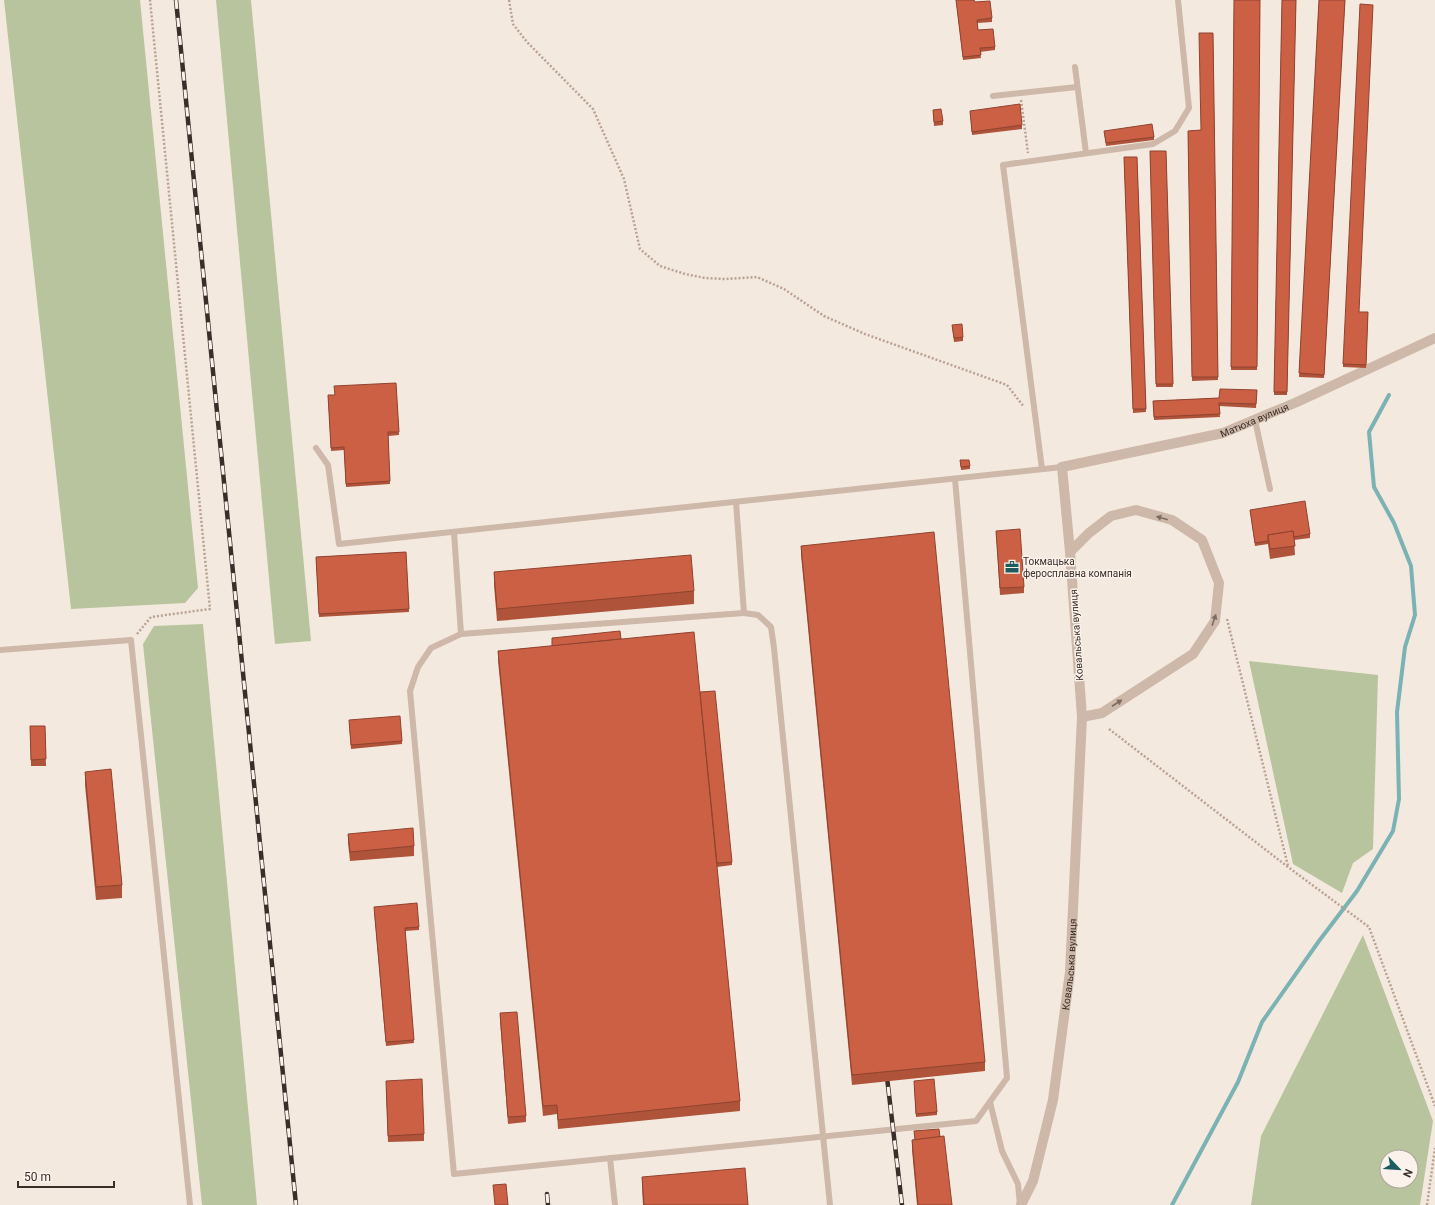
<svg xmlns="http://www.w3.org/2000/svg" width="1435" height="1205" viewBox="0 0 1435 1205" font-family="Roboto,sans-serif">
  <rect width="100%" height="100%" fill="#f4e9de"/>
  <g fill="#b8c49d" fill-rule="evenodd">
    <path d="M4 0H140L198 588 185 603 71 609Z"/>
    <path d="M216 0H251L311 641 275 644Z"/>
    <path d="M203 624 257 1205H202L143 644 154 626Z"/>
    <path d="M1249 661 1378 675 1373 849 1353 863 1342 893 1293 864Z"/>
    <path d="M1363 935 1433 1121 1420 1205H1251L1261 1136ZM1387 1157H1411V1181H1387Z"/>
  </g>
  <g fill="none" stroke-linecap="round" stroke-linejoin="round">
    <path stroke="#7bb2b3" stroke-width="4" d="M1172 1205 1238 1082 1262 1022 1319 941 1357 891 1393 831 1399 799 1397 712 1405 647 1415 615 1411 566 1394 523 1374 487 1369 432 1389 395"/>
    <g stroke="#b9a293" stroke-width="2.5" stroke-dasharray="2 2" stroke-linecap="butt">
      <path d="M509 0 513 24 527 42 593 109 624 179 640 249 660 266 685 274 705 278 725 279 757 277 784 289 824 316 865 334 1007 385 1024 407"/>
      <path d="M1021 100 1028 153"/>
      <path d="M1227 619 1288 866"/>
      <path d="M137 634 151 617 210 609 150 0"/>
      <path d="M1109 729 1288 867 1369 927 1435 1106"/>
      <path d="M1427 1205 1435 1148"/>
    </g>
    <g stroke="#cdb8a9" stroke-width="6">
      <path d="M1075 67 1086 153"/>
      <path d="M993 96 1077 87"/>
      <path d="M1255 420 1270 489"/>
      <path d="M316 448 328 465 339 544 1062 467"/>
      <path d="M1042 469 1003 165 1153 144 1175 131 1189 108 1178 0"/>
      <path d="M736 502 744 613 758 615 771 627 774 648 830 1205"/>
      <path d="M454 532 461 634 431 648 418 667 410 691 454 1174 976 1121 1007 1078 955 479"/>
      <path d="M461 634 744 613"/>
      <path d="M0 650 131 640 190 1205"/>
      <path d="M990 1102 1002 1151 1018 1184 1020 1205"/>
      <path d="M610 1158 615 1205"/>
    </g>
    <path stroke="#cdb8a9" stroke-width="10" d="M1070 552 1089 533 1111 516 1136 510 1172 520 1202 540 1219 583 1215 621 1193 654 1102 713 1082 717"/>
    <path stroke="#cdb8a9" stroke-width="10" id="s1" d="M1021 1205 1033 1181 1053 1100 1070 972 1082 717 1070 552 1062 467 1223 433 1297 402 1435 338"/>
    <g stroke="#3a2e29" stroke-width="4.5">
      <g id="rail">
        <path d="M176 0 296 1205"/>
        <path d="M886 1069 902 1205"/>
        <path d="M547 1194 548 1205"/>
      </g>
    </g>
    <use href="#rail" stroke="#fbf3eb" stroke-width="3" stroke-dasharray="9" stroke-linecap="butt"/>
  </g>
  <g fill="#af533a">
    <path d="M956 0 975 2 992 18V22L977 23 978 30 995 47V50L980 52 981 58 963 60Z"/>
    <path d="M1234 0H1260L1257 370H1231Z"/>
    <path d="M1282 0H1296L1287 395H1274Z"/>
    <path d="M1319 0H1345L1324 378 1299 377Z"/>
    <path d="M1213 33 1218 380 1192 381 1188 131 1201 130Z"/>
    <path d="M933 110 943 121V125L934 126Z"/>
    <path d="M970 111 1022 125V129L972 135Z"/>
    <path d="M1104 131 1154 137V140L1106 146Z"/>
    <path d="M1150 151H1166L1173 387H1156Z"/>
    <path d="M1124 157H1137L1146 412 1133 413Z"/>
    <path d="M1359 312H1368L1366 368 1343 367V364Z"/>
    <path d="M952 325 963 337V341L954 342Z"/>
    <path d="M396 383 399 435 388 436 390 484 346 487 344 450 331 451 328 395H335Z"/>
    <path d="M1257 390 1256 408 1219 406 1220 417 1154 420 1153 401 1219 398Z"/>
    <path d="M960 460 970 466V469L961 470Z"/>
    <path d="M1250 510 1310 534V538L1294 540 1295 555 1270 559 1268 544 1255 546Z"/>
    <path d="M996 531 1024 587V593L1000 595Z"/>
    <path d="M801 546 985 1062V1071L852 1085 801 555Z"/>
    <path d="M406 552 409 612 319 617 316 557Z"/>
    <path d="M494 572 694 591V604L497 621 494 585Z"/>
    <path d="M552 638 621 639 700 692 732 862V865L717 867 740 1101V1111L558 1129 557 1114 543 1116 498 661V651L552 646Z"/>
    <path d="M349 723 402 741V744L351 749Z"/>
    <path d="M30 726H45L46 766H31Z"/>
    <path d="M85 772 122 885V898L96 900 85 785Z"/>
    <path d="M348 834 414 846V856L350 861 348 843Z"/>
    <path d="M374 910 419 927V930L405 931 414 1043 386 1046Z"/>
    <path d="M500 1013 526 1116V1122L508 1124 500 1020Z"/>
    <path d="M914 1084 937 1112V1115L916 1117Z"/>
    <path d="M386 1087 424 1134V1141L388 1142Z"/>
    <path d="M940 1137 952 1205H917L912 1150V1140Z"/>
    <path d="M642 1177 748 1205H643L642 1187Z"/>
  </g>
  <g fill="#cc6044" stroke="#8f4330">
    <path d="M956 0H974L975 2 990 1 992 18 977 20 978 30 993 29 995 47 980 48 981 55 963 57Z"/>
    <path d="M1234 0H1260L1257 367H1231Z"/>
    <path d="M1282 0H1296L1287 392H1274Z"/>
    <path d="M1319 0H1345L1324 375 1299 373Z"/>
    <path d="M1360 4 1373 5 1359 312H1368L1366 365 1343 364Z"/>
    <path d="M1199 33H1213L1218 377H1192L1188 131 1201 130Z"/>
    <path d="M1020 104 1022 125 972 132 970 111Z"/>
    <path d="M941 109 943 121 934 122 933 110Z"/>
    <path d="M1152 124 1154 137 1106 143 1104 131Z"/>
    <path d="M1150 151H1166L1173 384H1156Z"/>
    <path d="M1124 157H1137L1146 409H1133Z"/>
    <path d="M962 324 963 337 954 338 952 325Z"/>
    <path d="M396 383 399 432H388L390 481 346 484 344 447 331 448 328 395H335L334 386Z"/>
    <path d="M1220 389 1257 390 1256 404 1219 403 1220 414 1154 417 1153 401 1219 398Z"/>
    <path d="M960 460H969L970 466 961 467Z"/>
    <path d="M1305 501 1310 534 1294 537 1293 531 1268 535V541L1255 543 1250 510Z"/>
    <path d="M1020 529 1024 587 1000 588 996 531Z"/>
    <path d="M1293 531 1295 546 1270 549 1268 535Z"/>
    <path d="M934 532 985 1062 852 1075 801 546Z"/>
    <path d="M406 552 409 609 319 614 316 557Z"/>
    <path d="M691 555 694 591 497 609 494 572Z"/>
    <path d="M620 631 621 639 552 646V638Z"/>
    <path d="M694 632 740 1101 558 1120 557 1105 543 1106 498 651Z"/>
    <path d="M715 691 732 862 717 863 700 692Z"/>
    <path d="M400 716 402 741 351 745 349 720Z"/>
    <path d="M30 726H45L46 759 31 760Z"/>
    <path d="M111 769 122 885 96 887 85 772Z"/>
    <path d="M413 828 414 846 350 852 348 834Z"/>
    <path d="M417 903 419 927 405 928 414 1040 386 1042 374 907Z"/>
    <path d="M517 1012 526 1116 508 1117 500 1013Z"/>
    <path d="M422 1079 424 1134 388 1136 386 1081Z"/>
    <path d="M934 1079 937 1112 916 1114 914 1081Z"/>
    <path d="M939 1129 940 1137 915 1140 914 1131Z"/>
    <path d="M944 1136 952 1205H918L912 1140Z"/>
    <path d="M745 1168 748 1205H644L642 1177Z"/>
    <path d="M506 1184 508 1205H495L493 1185Z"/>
  </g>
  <defs><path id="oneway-solid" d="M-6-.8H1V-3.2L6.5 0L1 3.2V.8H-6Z"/></defs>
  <g fill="#7c6c63">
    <use href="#oneway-solid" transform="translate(1162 518) rotate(-164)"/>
    <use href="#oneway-solid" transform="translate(1214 620) rotate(-71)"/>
    <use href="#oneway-solid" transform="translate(1117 703) rotate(-33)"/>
  </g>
  <defs>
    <g id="office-bare" transform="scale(1.08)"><path d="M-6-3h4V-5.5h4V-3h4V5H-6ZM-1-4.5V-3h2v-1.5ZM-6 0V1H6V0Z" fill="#1c5c5e" stroke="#fbf3eb" stroke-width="2.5" paint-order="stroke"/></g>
  </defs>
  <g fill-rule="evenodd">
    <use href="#office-bare" x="1012" y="567"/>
  </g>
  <g text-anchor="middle" stroke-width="3" stroke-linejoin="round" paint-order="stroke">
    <g font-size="10" fill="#3a2e29" stroke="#fbf3eb">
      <text dy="4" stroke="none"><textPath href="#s1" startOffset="944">Матюха вулиця</textPath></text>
      <text transform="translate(1076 635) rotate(-94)" y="4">Ковальська вулиця</text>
      <text dy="4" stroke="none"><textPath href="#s1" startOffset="247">Ковальська вулиця</textPath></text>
    </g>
    <g font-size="10" fill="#3a2e29" stroke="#fbf3eb" text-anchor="start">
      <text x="1023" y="565">Токмацька<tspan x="1023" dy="12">феросплавна компанія</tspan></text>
    </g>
  </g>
  <g transform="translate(1399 1169) rotate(115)"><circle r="19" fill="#fbf3eb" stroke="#aea49d"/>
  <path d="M0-3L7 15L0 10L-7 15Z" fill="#1c5c5e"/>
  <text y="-6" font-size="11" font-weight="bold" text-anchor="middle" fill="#3a2e29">N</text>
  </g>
  <path d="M18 1181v6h96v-6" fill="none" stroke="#3a2e29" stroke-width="2"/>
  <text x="24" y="1181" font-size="12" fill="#3a2e29" stroke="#fbf3eb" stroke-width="3" paint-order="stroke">50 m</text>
</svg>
